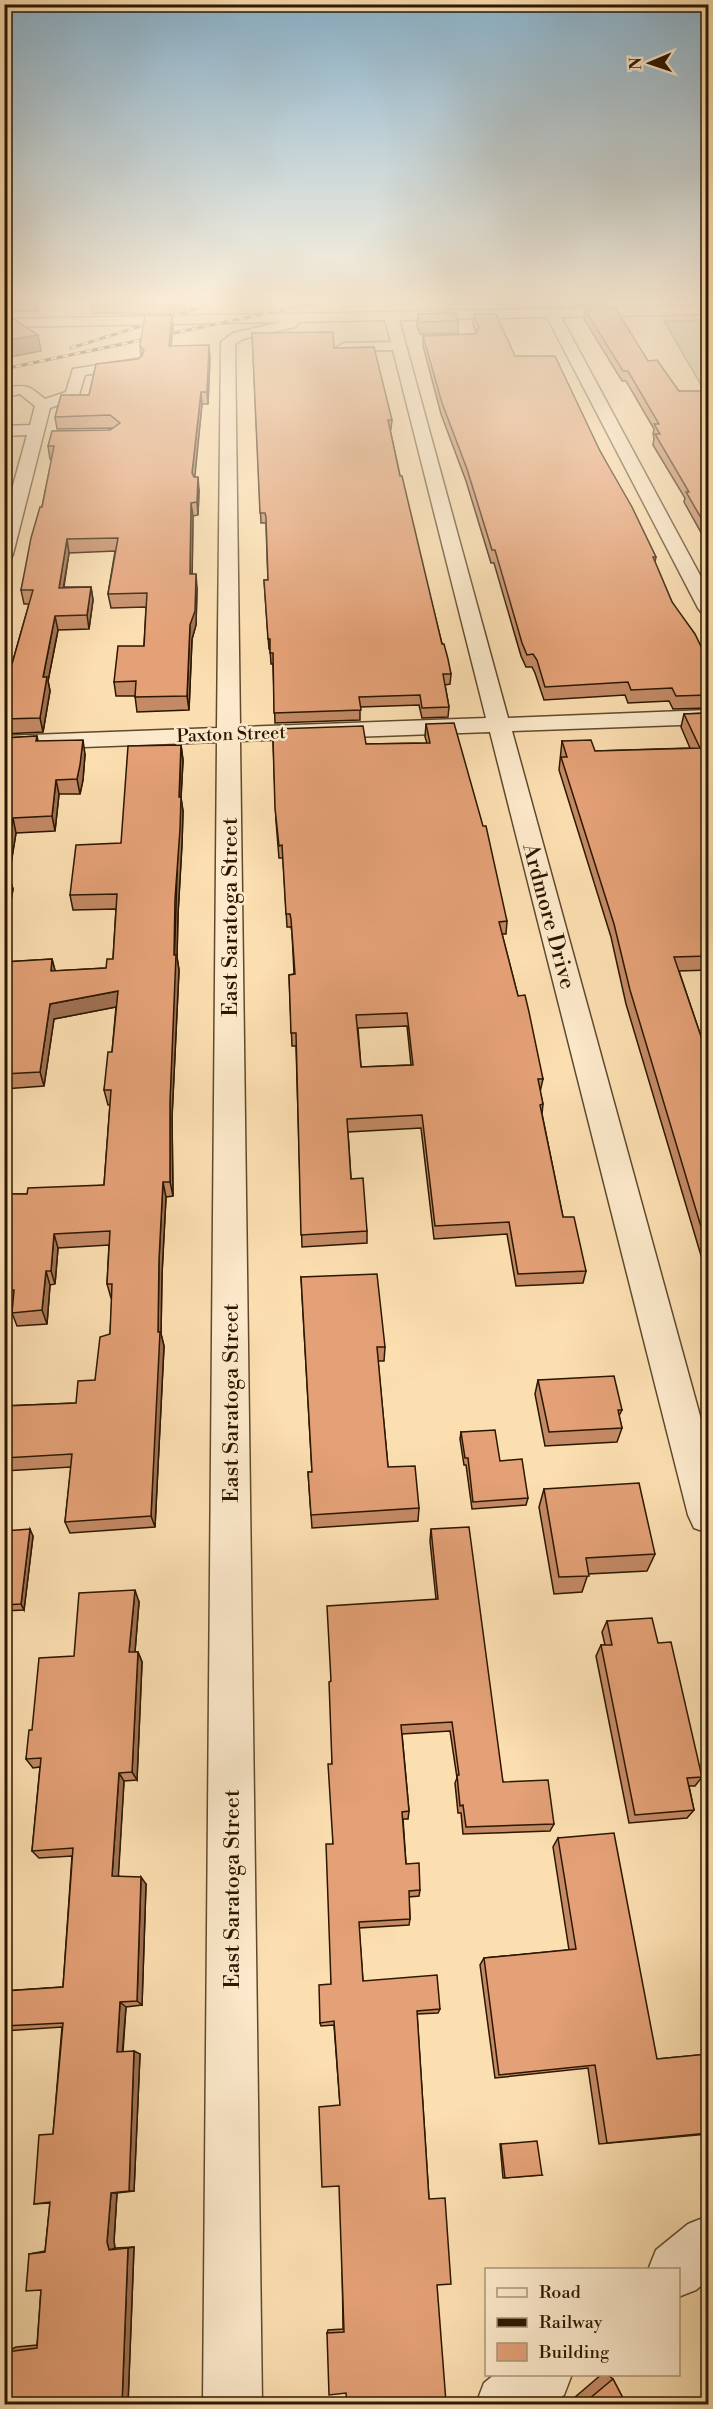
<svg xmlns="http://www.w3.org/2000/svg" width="713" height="2409" viewBox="0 0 713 2409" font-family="'Libre Bodoni',serif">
  <rect width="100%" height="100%" fill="#fcdfb1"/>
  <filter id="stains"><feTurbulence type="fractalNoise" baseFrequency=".00333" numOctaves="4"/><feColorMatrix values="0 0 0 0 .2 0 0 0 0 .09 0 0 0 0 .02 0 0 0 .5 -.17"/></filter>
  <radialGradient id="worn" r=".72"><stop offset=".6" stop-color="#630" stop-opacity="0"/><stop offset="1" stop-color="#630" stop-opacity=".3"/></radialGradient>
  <path fill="#bcc28e" stroke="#746c47" stroke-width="1.5" d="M708 320V397L664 321Z"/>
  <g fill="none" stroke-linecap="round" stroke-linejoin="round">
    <g stroke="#5f492c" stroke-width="3">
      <g id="minor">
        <path d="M708 306V314L561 317 708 590V614L701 612 698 608 547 317 399 320 508 718 708 710V724L512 731 708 1445V1533L694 1528 688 1515 490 732 240 741 262 2404H203L217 742 4 750V736L217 728 221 342 233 333 281 322 4 327V319ZM385 320 391 342 344 343 337 347 344 351 393 350 486 718 240 727 235 344 243 339 295 327 299 322Z"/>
        <path d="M136 359 141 360 143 363 141 366 85 375 78 398 50 408 13 554 11 558 4 559V518L27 435 4 436V426L30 425 35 406 20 394 4 397V388C27 384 28 385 45 399L66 392 73 369Z"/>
        <path d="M708 2216V2280L696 2290 678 2297V2270H648L656 2250 688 2224Z"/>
        <path d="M495 2374H572L564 2395 552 2404H476L484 2383Z"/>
      </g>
    </g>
    <use href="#minor" fill="#fdeacc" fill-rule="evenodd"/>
    <g stroke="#2b1700" stroke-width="3">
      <g id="rail">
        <path d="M71 348 211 304"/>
        <path d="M4 369 311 304"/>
      </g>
    </g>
    <use href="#rail" stroke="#fdeacc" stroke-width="2" stroke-dasharray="6" stroke-linecap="butt"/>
  </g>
  <g fill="#c48a65" stroke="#2b1700" stroke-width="1.5" fill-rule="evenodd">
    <path d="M4 304H39L37 311 4 312Z"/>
    <path d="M90 304H174L175 307 174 314 91 313Z"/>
    <path d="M575 304H608L607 306H576Z"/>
    <path d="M585 310 648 361 679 391 708 395V545L684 502 685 498 653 445 654 438 653 434 654 429 626 381H622L584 319Z"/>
    <path d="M418 314 458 321V333L420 334 417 326Z"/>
    <path d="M474 314 515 356 600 451 656 557 655 562 672 602 708 661V708L673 709 669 701 628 703 625 695 544 700 535 673 532 667H526L521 656 494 563H491L466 481 441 414 423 346V336L475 334 476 332 473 325Z"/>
    <path d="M173 326 171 346 210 357 208 404H202L194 477 199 490 198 515 193 516 192 574 197 588 196 625 192 639 189 710 137 712 135 696H116L114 682 144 646 146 607 111 608 108 594 115 551 69 553 64 587H91L93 600 89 629 58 630 48 681 50 691 43 732 4 734V664H12L29 604H24L21 590 42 507 52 459H50L48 446 110 430 113 428 57 429 55 417 89 395 138 359 141 356 140 346Z"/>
    <path d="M252 333 334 348 392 420 391 429H390L400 476 442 644 451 674 450 684 445 685 449 707 448 717 422 718 419 705 360 707V720L275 723 273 664H271L270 649H269L264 580H268L266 526V523H261Z"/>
    <path d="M708 713V970L679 971 708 1057V1279L626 1004 611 937 559 770 562 741 595 751 690 748 681 727 684 714Z"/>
    <path d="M426 724 507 921 506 934H502L518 996 543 1079 540 1092 543 1104 542 1114 563 1217 586 1271 583 1283 516 1286 507 1234 434 1239 421 1128 348 1132 351 1179 367 1231V1243L302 1247 296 1046H292L289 975 294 974 292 932 291 927H287L283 858H279L276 821 273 739 366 744 427 743 425 737ZM407 1026 411 1065 361 1067 358 1028Z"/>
    <path d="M37 736 38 741 85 754 83 780 80 794H59L55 831 16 833 9 876 13 889 4 938V738Z"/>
    <path d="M181 745 183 760 181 798 183 811 182 844 178 914 177 957 179 970 172 1117 173 1196 166 1197 162 1274 161 1334 164 1346 155 1527 70 1533 65 1522 71 1467 4 1471V1406L76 1403 95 1380 110 1334 112 1298H111L107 1284 109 1245 58 1248 55 1284 50 1285 47 1324 17 1326 12 1313 13 1304 4 1305V1194H27L104 1185 110 1105H108L104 1090 112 1052 116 1007 54 1019 44 1086 4 1089V962L52 959 55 971 106 968 113 959 116 909 73 910 70 895 121 843Z"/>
    <path d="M301 1277 385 1347 384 1361H378L388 1467 419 1508 418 1521 312 1528 308 1472H312Z"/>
    <path d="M538 1380 622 1410 619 1416 622 1428 617 1442 545 1446 535 1394Z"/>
    <path d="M461 1432 500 1461 528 1498 526 1505 472 1509 466 1465H464L460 1439Z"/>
    <path d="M544 1489 655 1554 647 1571 588 1574 582 1592 554 1594 539 1507Z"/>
    <path d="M431 1529 503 1782 554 1824 550 1831 463 1834 461 1813H458L455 1783 457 1778 450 1731 402 1734 409 1811 408 1819H403L406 1864 420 1890 419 1896 409 1897 410 1919 409 1925 359 1928 363 1981 440 2009 438 2013 417 2014 429 2199 437 2285 346 2393 327 2333 328 2330 343 2329 340 2105 334 2025 321 2026 320 2023 331 1984 333 1844 331 1681 436 1599 430 1541Z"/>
    <path d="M4 1531 33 1536 24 1610 4 1611Z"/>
    <path d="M139 1602 135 1652H138L142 1662 137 1780 124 1781 118 1876 146 1884 142 2005 126 2007 123 2052 140 2054 134 2191 117 2193 114 2241 115 2248 134 2247 128 2404 6 2352 16 2347 37 2345 41 2290 29 2254 45 2251 50 2203 34 2204 53 2134 62 2027 4 2031V1991L63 1987 72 1856 39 1858 32 1851 40 1767 33 1768 26 1759 32 1730 74 1656Z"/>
    <path d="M607 1621 658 1643 702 1777 695 1786H689L694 1810 687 1818 629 1823 596 1656 601 1645H605L602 1632Z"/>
    <path d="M558 1838 657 2059 708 2054V2134L599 2144 588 2068 495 2078 480 1965 484 1958 569 1950 553 1847Z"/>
    <path d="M500 2144H501L542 2175 503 2178Z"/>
    <path d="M602 2374H607L613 2379 626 2404H567Z"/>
  </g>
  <g fill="#a07053" stroke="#2b1700" stroke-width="1.5">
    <path d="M35 304H39L37 311Z"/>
    <path d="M172 315 173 326 170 357 169 346Z"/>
    <path d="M38 335 41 351 4 358V341Z"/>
    <path d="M209 345 210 357 208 404 207 392Z"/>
    <path d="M201 392 202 404 194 486 192 473Z"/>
    <path d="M198 477 199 490 198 515 197 502Z"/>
    <path d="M191 503 193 516 192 588 190 574Z"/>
    <path d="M67 539 69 553 61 601 59 588Z"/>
    <path d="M196 574 197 588 196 625 192 639 189 710 187 696 190 625Z"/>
    <path d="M91 587 93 600 89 629 87 615Z"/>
    <path d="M55 616 58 630 48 681 50 691 43 732 40 718 43 677Z"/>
    <path d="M83 740 85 754 83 780 80 794 77 779Z"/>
    <path d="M181 745 183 760 181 798 183 811 182 844 178 914 177 957 179 970 172 1117 173 1196 170 1182V1102Z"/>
    <path d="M56 780 59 794 55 831 52 816Z"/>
    <path d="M13 818 16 833 9 876 13 889 4 938V867Z"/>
    <path d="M52 959 56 974 51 971Z"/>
    <path d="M118 991 121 1006 54 1019 44 1086 40 1072 50 1004Z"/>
    <path d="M163 1182 166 1197 162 1274 161 1334 164 1346 155 1527 151 1516 158 1332 159 1260Z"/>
    <path d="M54 1234 58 1248 55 1284 51 1271Z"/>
    <path d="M46 1271 50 1285 47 1324 42 1310Z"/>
    <path d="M30 1529 33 1536 24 1610 21 1604Z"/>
    <path d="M135 1590 139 1602 134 1663 129 1652Z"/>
    <path d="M138 1652 142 1662 137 1780 132 1772Z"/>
    <path d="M119 1773 124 1781 118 1883 112 1876Z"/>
    <path d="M141 1877 146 1884 142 2005 137 2001Z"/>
    <path d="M120 2002 126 2007 122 2056 117 2052Z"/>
    <path d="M134 2051 140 2054 134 2191H129Z"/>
    <path d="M111 2193H117L114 2241 115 2248 109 2250 107 2242Z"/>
    <path d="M134 2247 128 2404H122L128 2248Z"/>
  </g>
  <g fill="#e4a076" stroke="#2b1700" stroke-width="1.5" fill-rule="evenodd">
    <path d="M90 304H173V305Z"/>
    <path d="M616 309 648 361 657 360 679 391H706L708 395V530L686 492H689L655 434H660L654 424H659L628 371H623L585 310Z"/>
    <path d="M4 313 38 335 4 341Z"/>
    <path d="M455 313 458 321 420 322 418 314Z"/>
    <path d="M474 314H496L515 356H555L600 451 632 507 656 557H653L672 602 695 634 708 661V695L676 696 672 688 631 690 628 682 545 687 537 660 533 654 527 655 522 643 495 550H492L467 469 442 403 423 336 475 334 479 328Z"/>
    <path d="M145 315H172L169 346 209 345 207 392H201L192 473 194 477H198L197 502 191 503 190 574H196L195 611 190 625 187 696 135 697 136 681 114 682 118 646H144L147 593 108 594 118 538 67 539 59 588 91 587 87 615 55 616 43 677H47L40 718 4 719V664H12L33 590H21L31 538 40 507H42L54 446H48L52 431 110 430 120 423 110 415 55 417 61 395H89L96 364 138 359 142 356 144 350 140 346Z"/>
    <path d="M333 332 334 348 374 347 392 420H388L400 476H402L442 644H444L448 659 451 674H443L449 707 422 708 420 695 359 697 361 710 274 713 273 653H270V639H268L264 580H268L266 517 265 513H260L252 333Z"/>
    <path d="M708 713V956L674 957 708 1057V1250L630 990 614 924 561 757H567L562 741 591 740 595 751 700 748 684 714Z"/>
    <path d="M454 723 483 826H486L507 921 499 922 518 996 525 995 529 1012 543 1079H538L543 1104 540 1105 563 1217H574L586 1271 518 1274 509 1222 435 1226 422 1115 347 1119 351 1179 363 1178 367 1231 301 1235 296 1033H291L289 975 295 974 291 919 290 914H286L282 845 279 846 275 808 273 739H275V729L363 726 366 744 430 743 426 724ZM407 1013 413 1065 361 1067 356 1015Z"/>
    <path d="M37 736 36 741 83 740 80 765 77 779 56 780 52 816 13 818 4 867V738Z"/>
    <path d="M181 745 179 797H181L180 829 175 899 174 955H176L170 1102V1182H163L159 1260 158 1332H160L151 1516 65 1522 72 1454 4 1458V1406L76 1403 78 1381 95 1380 100 1337 110 1334 112 1284H107L110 1231 54 1234 51 1271H46L42 1310 12 1313 14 1290 4 1291V1194H27L28 1188 104 1185 111 1090H104L108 1052H112L118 991 50 1004 40 1072 4 1074V962L52 959 51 971 106 968 107 959H113L117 894 70 895 76 845 121 843 128 746Z"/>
    <path d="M4 874H9L4 899Z"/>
    <path d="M377 1274 385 1347H377L388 1467 415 1466 419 1508 311 1515 308 1472H312L301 1277Z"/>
    <path d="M614 1376 622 1410H618L622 1428 549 1432 538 1380Z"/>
    <path d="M495 1430 500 1461 522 1459 528 1498 473 1502 468 1458H465L461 1432Z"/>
    <path d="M639 1483 655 1554 586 1558 589 1576 559 1577 544 1489Z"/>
    <path d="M469 1527 503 1782 548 1780 554 1824 466 1827 463 1805 460 1806 457 1775H459L452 1722 401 1725 409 1811 402 1812 406 1864 419 1863 420 1890 409 1891 410 1919 359 1922 363 1981 437 1975 440 2009 417 2011 429 2199 445 2198 451 2284 437 2285 446 2402 413 2404H347L346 2393 329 2395 327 2333 344 2332 339 2186 322 2187 319 2107 340 2105 334 2021 320 2023 319 1985 331 1984 326 1844H333L328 1764H332L329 1682 331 1681 327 1606 438 1599 431 1529Z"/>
    <path d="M30 1529 21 1604 4 1605V1531Z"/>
    <path d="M135 1590 129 1652H138L132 1772 119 1773 112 1876 141 1877 137 2001 120 2002 117 2052 134 2051 129 2191 111 2193 107 2242 109 2250 128 2248 122 2404H4V2377L6 2352 37 2348 41 2290 26 2291 29 2254 45 2252 50 2202 34 2204 39 2135 53 2134 63 2023 4 2026V1991L63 1987 73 1848 32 1851 41 1758 26 1759 29 1730H32L39 1658 74 1656 79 1593Z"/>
    <path d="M652 1618 658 1643 671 1642 702 1777 687 1778 694 1810 635 1815 601 1645H612L607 1621Z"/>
    <path d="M614 1833 657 2059 708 2054V2133L607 2143 595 2065 499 2075 484 1958 576 1949 558 1838Z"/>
    <path d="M537 2141 542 2175 505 2178 501 2144Z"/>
    <path d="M613 2379 626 2404H583Z"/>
  </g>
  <linearGradient id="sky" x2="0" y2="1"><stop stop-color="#8bb7d3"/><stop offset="0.47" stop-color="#fef1dc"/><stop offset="1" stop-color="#fef1dc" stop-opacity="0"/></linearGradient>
  <rect width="713" height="641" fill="url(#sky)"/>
  <g text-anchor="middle" stroke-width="5" stroke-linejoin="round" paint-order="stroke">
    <g font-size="18" fill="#2b1700" stroke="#fdeacc">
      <text transform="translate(231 734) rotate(-2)" y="6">Paxton Street</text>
    </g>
    <g font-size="22" fill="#2b1700" stroke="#fdeacc">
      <text transform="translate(550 916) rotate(75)" y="8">Ardmore Drive</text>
      <text transform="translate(229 917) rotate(-90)" y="8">East Saratoga Street</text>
      <text transform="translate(230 1403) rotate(-90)" y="8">East Saratoga Street</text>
      <text transform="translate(231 1889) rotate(-90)" y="8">East Saratoga Street</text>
    </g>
  </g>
  <rect width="713" height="2409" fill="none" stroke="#fcdfb1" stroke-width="24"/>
  <rect x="6" y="6" width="701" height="2397" fill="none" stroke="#2b1700" stroke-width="3"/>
  <rect x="12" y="12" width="689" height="2385" fill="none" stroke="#2b1700" stroke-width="1.5"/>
  <rect x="485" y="2268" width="195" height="108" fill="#fdeacc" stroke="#a9967a" stroke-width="1.5"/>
  <rect x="497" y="2288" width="30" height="9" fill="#fdeacc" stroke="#a9967a" stroke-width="1.5"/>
  <text x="539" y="2298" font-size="18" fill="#2b1700">Road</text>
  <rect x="497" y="2318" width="30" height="9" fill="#2b1700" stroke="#a9967a" stroke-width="1.5"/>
  <text x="539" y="2328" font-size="18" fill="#2b1700">Railway</text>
  <rect x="497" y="2343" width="30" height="18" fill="#e4a076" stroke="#a9967a" stroke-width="1.5"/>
  <text x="539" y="2358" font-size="18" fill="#2b1700">Building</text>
  <g transform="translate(650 63) rotate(268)" stroke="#fdeacc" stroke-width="4.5" paint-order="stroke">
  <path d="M0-4.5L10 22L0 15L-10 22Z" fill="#2b1700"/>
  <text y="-9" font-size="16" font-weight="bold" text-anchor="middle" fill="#2b1700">N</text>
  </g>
  <rect width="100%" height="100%" filter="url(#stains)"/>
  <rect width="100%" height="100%" fill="url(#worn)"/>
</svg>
